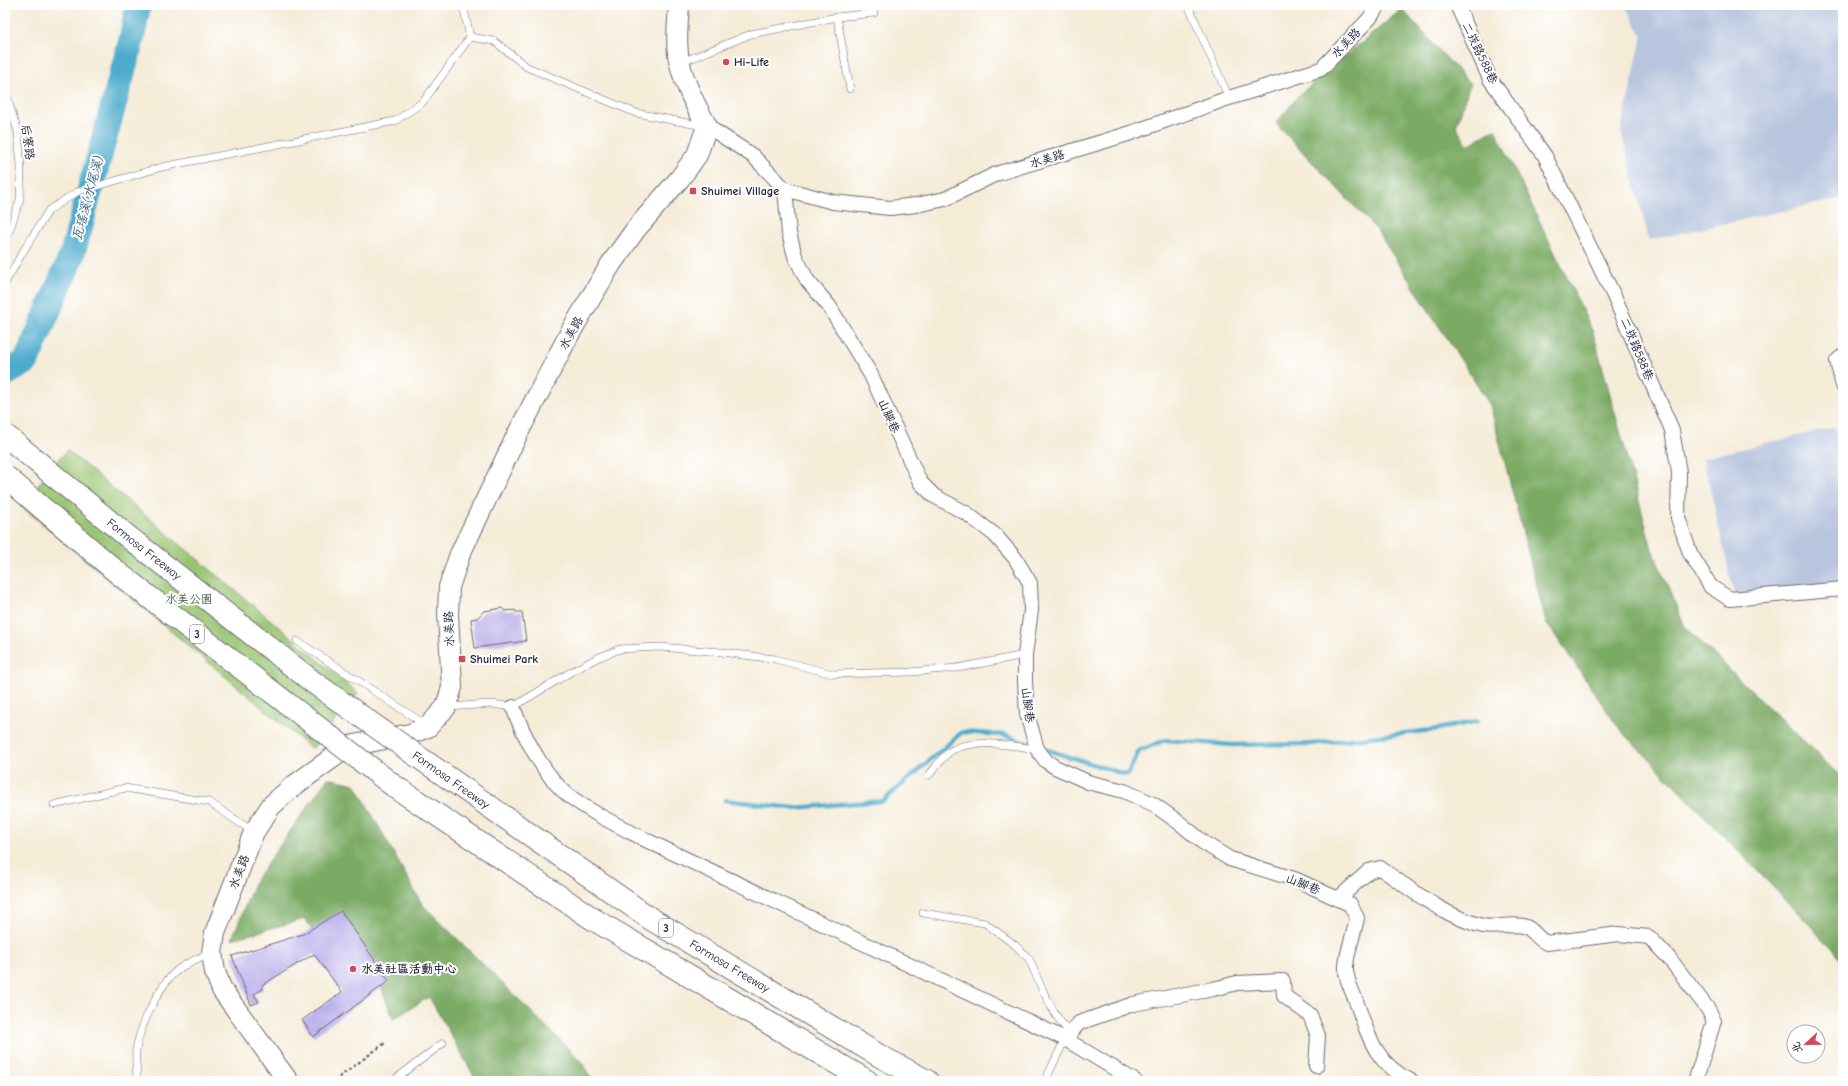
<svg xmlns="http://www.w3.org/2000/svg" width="1848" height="1086" viewBox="0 0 1848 1086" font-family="'Comic Neue','LXGW WenKai TC',sans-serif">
  <rect width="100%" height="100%" fill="#fff"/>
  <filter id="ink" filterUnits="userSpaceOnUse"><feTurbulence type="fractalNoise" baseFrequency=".025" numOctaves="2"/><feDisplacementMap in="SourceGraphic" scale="8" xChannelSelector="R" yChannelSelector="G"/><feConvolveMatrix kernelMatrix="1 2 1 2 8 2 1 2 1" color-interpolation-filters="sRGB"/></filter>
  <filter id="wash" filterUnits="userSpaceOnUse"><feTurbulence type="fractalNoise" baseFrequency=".012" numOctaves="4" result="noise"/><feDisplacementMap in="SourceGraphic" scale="16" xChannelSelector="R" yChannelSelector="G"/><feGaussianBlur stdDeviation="0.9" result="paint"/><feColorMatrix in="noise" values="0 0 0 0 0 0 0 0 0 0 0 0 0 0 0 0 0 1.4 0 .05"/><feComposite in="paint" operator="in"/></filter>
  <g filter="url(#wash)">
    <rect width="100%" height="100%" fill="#f5ecd8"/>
    <g fill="#b8c5de">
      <path d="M1625 5H1843V198L1649 240 1621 131 1642 36Z"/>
      <path d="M1835 427 1843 456V582L1736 603 1703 458Z"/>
    </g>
    <path fill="#98c471" stroke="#5d7356" d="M67 450 358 693 312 749 21 506Z"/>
    <g fill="#7aaa63" stroke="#4e664f">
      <path d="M1402 9 1470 84 1456 127 1468 145 1495 129 1593 332 1652 549 1685 627 1843 779V963L1835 951 1618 727 1546 622 1490 405 1376 229 1276 124 1298 96Z"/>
      <path d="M328 778 355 784 422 904 582 1062 592 1081H477L429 997 393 1019 376 973 323 945 305 919 232 939 256 879Z"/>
    </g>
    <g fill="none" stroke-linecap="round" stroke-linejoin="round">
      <g stroke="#4eaccc" stroke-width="4.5">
        <path d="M1041 748 1127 775 1139 751 1165 740 1232 745 1311 744 1432 730 1478 721"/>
        <path d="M725 800 793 808 883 801 962 732 1005 735 1032 745"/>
      </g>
      <path stroke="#4eaccc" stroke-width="26" d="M5 374 26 362 72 255 132 38 138 5"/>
    </g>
    <g id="blocks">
      <g fill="#ab9fe6">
        <path d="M502 608 505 611 515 610 516 612H522L526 641 475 648 471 619 477 618 484 611Z"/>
        <path d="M341 911 389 981 313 1037 302 1020 342 992 314 954 262 985 263 989 254 994 259 1002 251 1005 232 956 303 934Z"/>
      </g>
    </g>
  </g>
  <g filter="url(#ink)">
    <use href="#blocks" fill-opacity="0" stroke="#6c6972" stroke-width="1"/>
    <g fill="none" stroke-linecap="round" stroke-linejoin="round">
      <g stroke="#6c6972" stroke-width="8">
        <g id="lane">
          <path d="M463 5 470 37 494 41 527 67 636 113 703 126"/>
          <path d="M1188 5 1229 98"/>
          <path d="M837 17 850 89"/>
          <path d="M682 62 751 34 837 17 874 13 873 5"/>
          <path d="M5 91 18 132 21 166 20 200 5 243"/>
          <path d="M5 283 24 250 49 210 77 192 162 167 395 121 423 102 470 37"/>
          <path d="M297 641 426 725"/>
          <path d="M448 707 491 704 513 707 569 673 597 658 620 649 659 647 721 652 775 659 833 674 910 672 957 668 1025 655"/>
          <path d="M929 775C935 768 940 760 947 754 967 736 1012 746 1037 749"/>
          <path d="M54 805 125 788 209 802 252 831"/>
          <path d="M923 913 985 923 1015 945 1029 959 1042 989 1055 1014 1069 1033"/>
          <path d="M137 1081C137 1071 135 1060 136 1050 139 1029 158 988 173 974 183 964 198 958 211 953"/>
          <path d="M393 1081 443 1043"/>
          <path d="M1045 1081 1065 1039"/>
        </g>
      </g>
      <g stroke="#6c6972" stroke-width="16">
        <g id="street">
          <path d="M1457 5 1490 79 1545 156 1614 296 1672 430 1679 472 1678 518 1690 553 1711 587 1730 599 1843 589"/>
          <path d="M707 126 753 156 785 189 833 202 890 208 916 205 945 199 996 174 1128 134 1229 98 1321 69 1370 18 1378 5"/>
          <path d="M785 189 789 233 795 256 807 280 829 306 871 375 920 482 934 496 966 513 995 535 1015 558 1030 583 1031 610 1025 655V682L1027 714 1037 749 1046 761 1055 767 1088 782 1124 791 1153 804 1181 824 1204 843 1230 859 1297 880 1338 899 1350 904 1357 918C1354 934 1347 951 1346 966 1345 978 1352 990 1356 1001 1368 1035 1375 1064 1411 1081"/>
          <path d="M1843 356 1837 361 1843 386"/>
          <path d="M513 707C523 735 545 777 568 795 593 814 621 827 648 841L1065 1039 1135 1081"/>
          <path d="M1338 899 1369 871 1380 868C1412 890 1445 917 1483 926 1496 929 1513 922 1526 927 1534 930 1538 940 1547 943L1619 934 1649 937 1669 958 1708 1009 1714 1021 1696 1079"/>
          <path d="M1065 1039 1079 1023 1133 1004 1213 989 1237 983 1283 981 1284 996 1310 1015 1318 1036 1316 1066"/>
        </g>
      </g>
      <g stroke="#6c6972" stroke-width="22">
        <path id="secondary" d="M288 1081 222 990 215 972 212 953 215 933 254 832 271 806 292 787 349 746 410 734 428 727 446 707 452 687 448 615 449 587 460 554 518 433 571 331 611 264 636 229 681 177 697 155 707 126C696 107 685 85 680 64 675 46 678 23 679 5"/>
      </g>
      <g stroke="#6c6972" stroke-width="24">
        <g id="highway">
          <path id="s1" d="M417 756 651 919 878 1055 927 1081"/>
          <path d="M394 786 593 919 867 1081"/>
        </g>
      </g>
      <path stroke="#6c6972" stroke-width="2.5" stroke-dasharray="3 3" stroke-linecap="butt" d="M334 1081 385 1043"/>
      <use href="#lane" stroke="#fff" stroke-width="7"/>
      <use href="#street" stroke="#fff" stroke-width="14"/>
      <use href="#secondary" stroke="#fff" stroke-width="20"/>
      <use href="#highway" stroke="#fff" stroke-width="22"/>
      <g stroke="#6c6972" stroke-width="24" stroke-linecap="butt">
        <g id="highway-bridge">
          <path id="s2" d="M5 435 127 536 313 682 417 756"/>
          <path d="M5 476 118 573 394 786"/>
        </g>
      </g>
      <use href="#highway-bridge" stroke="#fff" stroke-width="22"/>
    </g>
  </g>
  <g fill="#d1495b" stroke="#fff" stroke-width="1.5">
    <circle cx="726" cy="62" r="4"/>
    <rect x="689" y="187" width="8" height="8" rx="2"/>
    <rect x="458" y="655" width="8" height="8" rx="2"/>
    <circle cx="353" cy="969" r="4"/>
  </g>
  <g text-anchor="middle" stroke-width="4" stroke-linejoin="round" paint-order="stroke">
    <g fill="#fff" stroke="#646476" stroke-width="1">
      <rect x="190" y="625" width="14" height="18" rx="3"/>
      <rect x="659" y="919" width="14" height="18" rx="3"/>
    </g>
    <g font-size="11" font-weight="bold" fill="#22223b">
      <text x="197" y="638">3</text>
      <text x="666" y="932">3</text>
    </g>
    <g font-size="12" fill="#22223b" stroke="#fff">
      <text transform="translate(1346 43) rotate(-46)" y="4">水美路</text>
      <text transform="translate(1480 53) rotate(64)" y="4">二崁路588巷</text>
      <text transform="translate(28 142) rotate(82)" y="4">后寮路</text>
      <text transform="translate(1047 159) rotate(-17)" y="4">水美路</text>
      <text transform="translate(571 333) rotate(-61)" y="4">水美路</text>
      <text transform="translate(1637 349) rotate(67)" y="4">二崁路588巷</text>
      <text transform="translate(889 416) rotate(66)" y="4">山腳巷</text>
      <text dy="4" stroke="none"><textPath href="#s2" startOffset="180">Formosa Freeway</textPath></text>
      <text transform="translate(449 629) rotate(-92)" y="4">水美路</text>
      <text transform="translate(1028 705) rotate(82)" y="4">山腳巷</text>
      <text transform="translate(451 780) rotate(35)" y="4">Formosa Freeway</text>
      <text transform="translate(239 872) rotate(-69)" y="4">水美路</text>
      <text transform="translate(1303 884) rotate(21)" y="4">山腳巷</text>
      <text dy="4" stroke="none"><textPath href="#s1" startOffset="377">Formosa Freeway</textPath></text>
    </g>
    <g font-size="12" font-weight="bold" fill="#22223b" stroke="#fff" text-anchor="start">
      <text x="734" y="66">Hi-Life</text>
      <text x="701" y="195">Shuimei Village</text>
      <text x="470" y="663">Shuimei Park</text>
      <text x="361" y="973">水美社區活動中心</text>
    </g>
    <g font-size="12" fill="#4b5b4e" stroke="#fff">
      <text x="189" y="603">水美公園</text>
    </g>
    <g font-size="13" font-style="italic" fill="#36607c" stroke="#fff">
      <text transform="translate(87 198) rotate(-75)" y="5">瓦瑤溪(水尾溪)</text>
    </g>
  </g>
  <rect width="1848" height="1086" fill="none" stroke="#fff" stroke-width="20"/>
  <g transform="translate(1806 1044) rotate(248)"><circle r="19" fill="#ffffff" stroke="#a7a7b1"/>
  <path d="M0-3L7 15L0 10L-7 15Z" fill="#d1495b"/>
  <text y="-6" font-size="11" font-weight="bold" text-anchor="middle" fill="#22223b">北</text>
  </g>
</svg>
